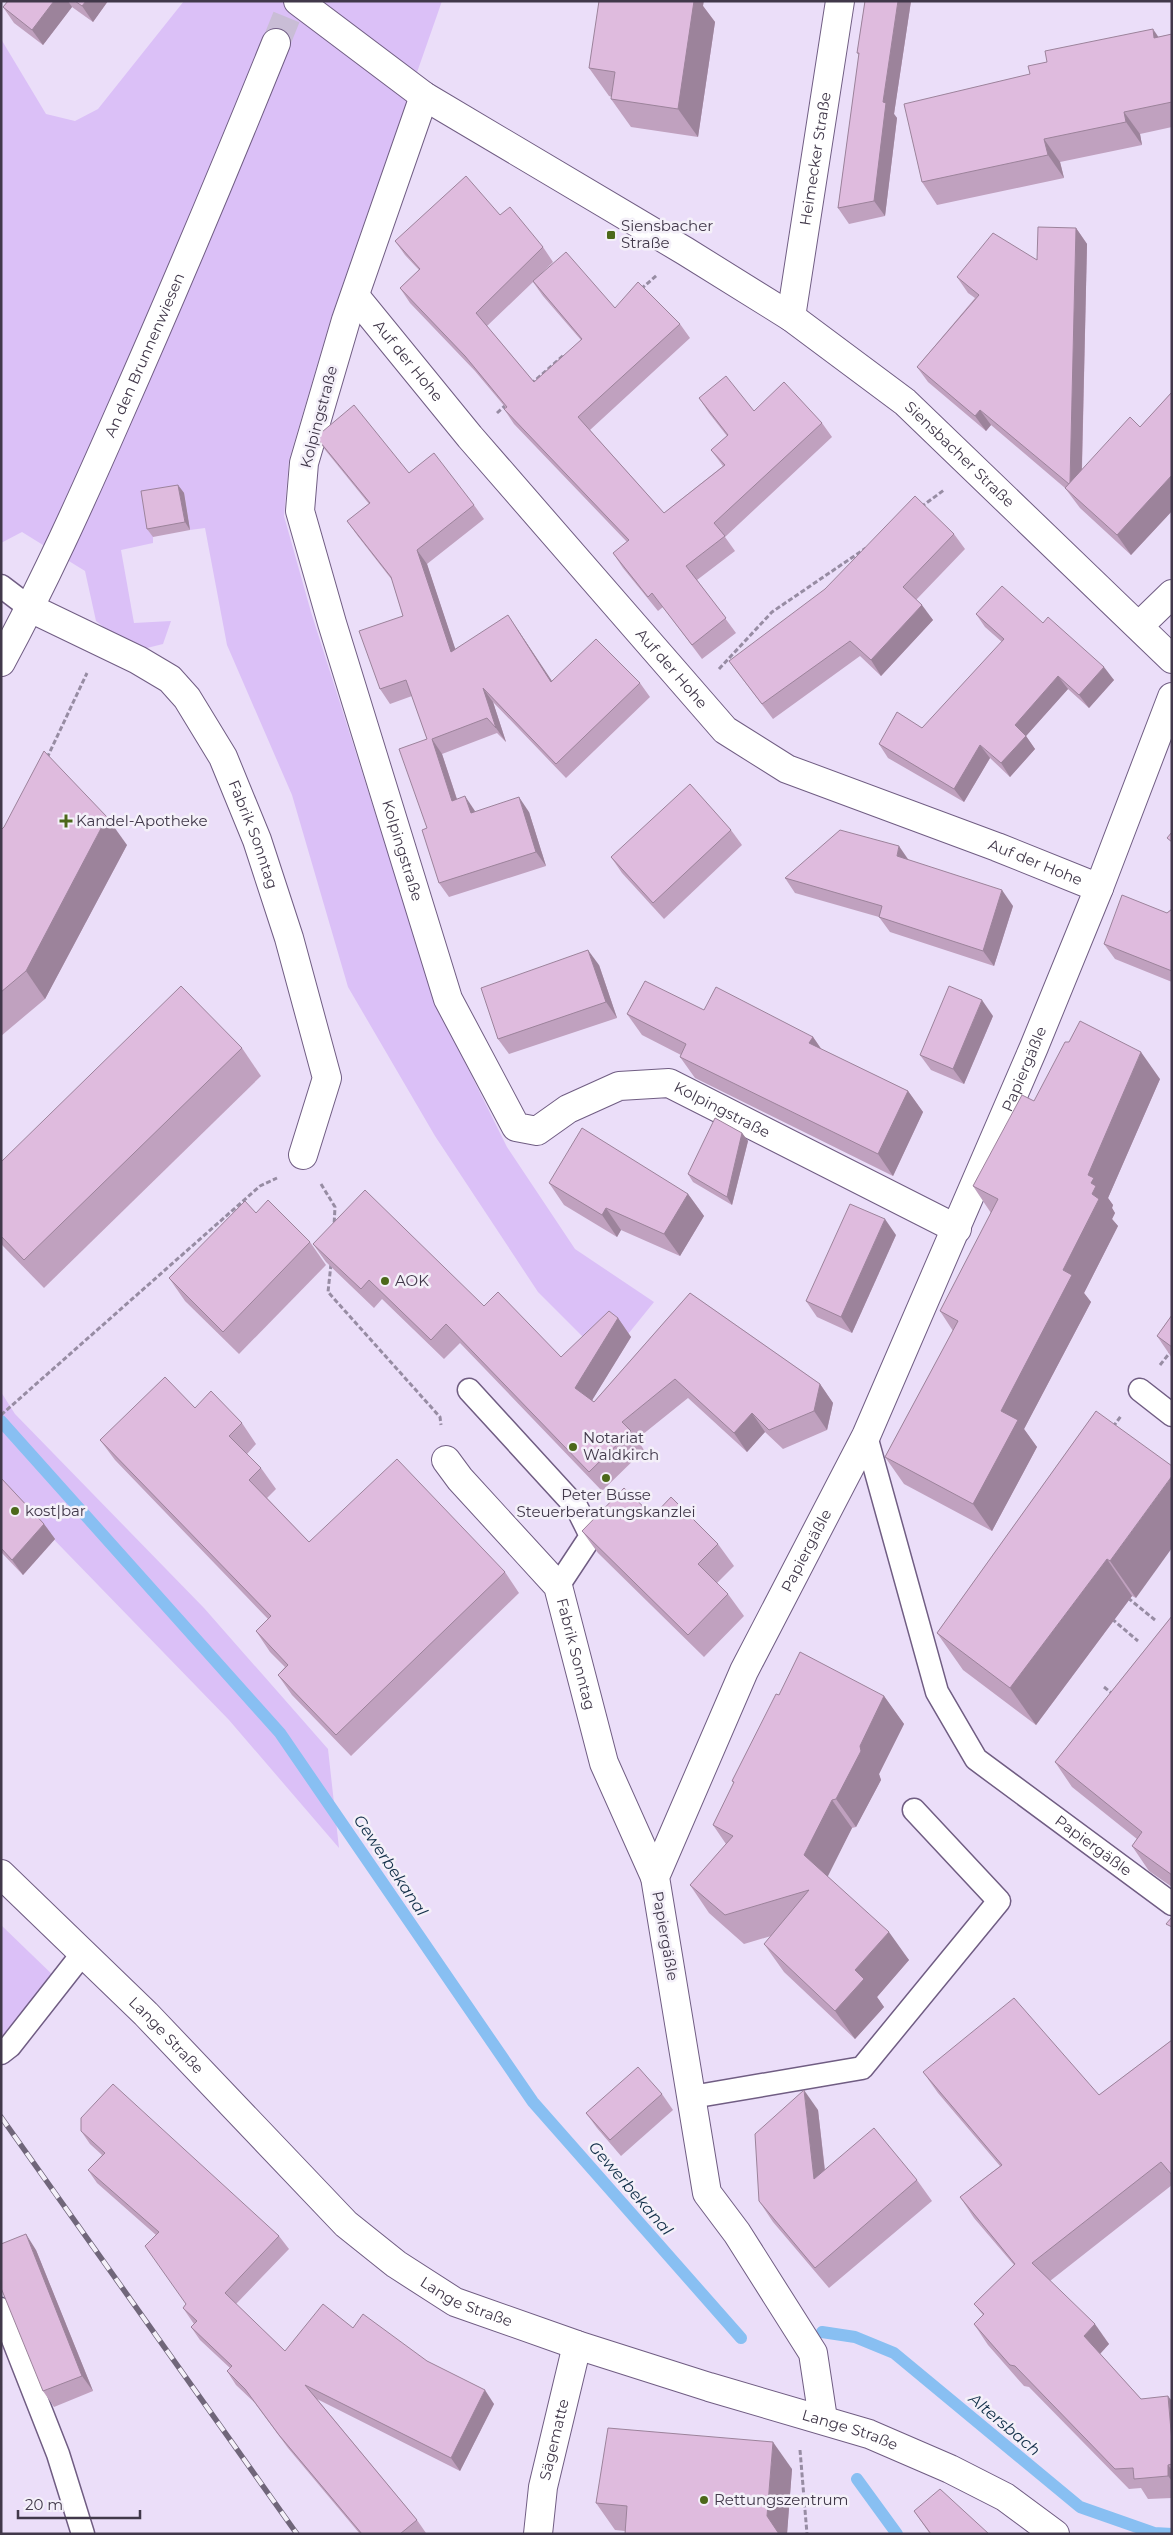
<svg xmlns="http://www.w3.org/2000/svg" width="1173" height="2535" viewBox="0 0 1173 2535" font-family="Montserrat,sans-serif">
  <rect width="100%" height="100%" fill="#ebdef9"/>
  <g fill="#dbc0f7">
    <path d="M184 1H442L332 315 289 460 284 516 311 612 436 1004 507 1147 575 1249 654 1302 616 1349H595L538 1292 435 1136 348 987 292 795 227 645 205 528 190 530 184 493 153 537V543L121 550 134 623 171 621 163 644 147 648 106 629 96 621 85 571 22 532 1 543V39L46 114 75 121 98 109Z"/>
    <path d="M1 1392 15 1414 204 1608 328 1749 339 1848 229 1720 1 1485Z"/>
    <path d="M1 1925 59 1981 10 2046 1 2034Z"/>
  </g>
  <g fill="none" stroke-linecap="round" stroke-linejoin="round">
    <g stroke="#88bff2" stroke-width="12">
      <path d="M1 1421 280 1733 533 2102 741 2338"/>
      <path d="M822 2332 855 2337 894 2353 1080 2507 1154 2533 1172 2534"/>
      <path d="M857 2479 897 2534"/>
    </g>
    <path stroke="#c9bdd6" stroke-width="28" stroke-dasharray="28 14" stroke-linecap="butt" d="M276 43 293 1"/>
    <g stroke="#705d83" stroke-width="25">
      <g id="service">
        <path d="M1 586 30 608"/>
        <path d="M469 1390 577 1508 591 1536 558 1586"/>
        <path d="M1140 1390 1172 1415"/>
        <path id="s1" d="M866 1436 937 1692 976 1759 1172 1904"/>
        <path d="M1 2053 10 2046 83 1953"/>
        <path d="M692 2097 862 2068 999 1901 914 1810"/>
        <path d="M1 2309 58 2454 83 2534"/>
      </g>
    </g>
    <g stroke="#705d83" stroke-width="30">
      <g id="minor">
        <path id="s2" d="M298 1 424 96 685 251 791 317 905 402 1172 659"/>
        <path id="s3" d="M424 96 346 320 304 463 300 511 332 623 448 999 516 1127 537 1131 568 1109 619 1086 669 1083 957 1229"/>
        <path id="s4" d="M355 296 470 437 725 730 787 769 997 847 1099 888"/>
        <path id="s5" d="M791 317 840 1"/>
        <path id="s6" d="M30 608 138 660 170 679 187 698 223 757 257 840 289 938 327 1078 303 1155"/>
        <path d="M1139 626 1172 594"/>
        <path id="s7" d="M446 1460 460 1479 558 1586 604 1763 655 1877"/>
        <path id="s8" d="M823 2419 813 2353 737 2233 707 2193 655 1877 744 1671 866 1436 1034 1047 1099 888 1172 697"/>
        <path id="s9" d="M538 2534 543 2487 577 2345"/>
      </g>
    </g>
    <g stroke="#705d83" stroke-width="30">
      <g id="tertiary">
        <path id="s10" d="M1 662C44 583 81 501 117 419 172 295 225 169 276 43"/>
        <path id="s11" d="M1 1874 146 2014 346 2224 396 2264 455 2302 577 2345 709 2387 869 2434 950 2469 1005 2497 1055 2534"/>
      </g>
    </g>
    <g stroke="#978ca3" stroke-width="3" stroke-dasharray="5 2.5" stroke-linecap="butt">
      <path d="M641 289 657 275"/>
      <path d="M531 384 564 355"/>
      <path d="M497 413 507 404"/>
      <path d="M921 507 944 490"/>
      <path d="M719 669 772 612 866 548"/>
      <path d="M47 758 87 673"/>
      <path d="M321 1184 335 1207 334 1226"/>
      <path d="M331 1264 328 1292 440 1417 441 1425"/>
      <path d="M1160 1365 1172 1350"/>
      <path d="M1 1415 260 1186 277 1178"/>
      <path d="M1113 1427 1121 1416"/>
      <path d="M1128 1598 1155 1620"/>
      <path d="M1112 1619 1138 1641"/>
      <path d="M1104 1687 1114 1695"/>
      <path d="M800 2450 807 2534"/>
    </g>
    <use href="#service" stroke="#fff" stroke-width="22"/>
    <use href="#minor" stroke="#fff" stroke-width="28"/>
    <use href="#tertiary" stroke="#fff" stroke-width="28"/>
    <g stroke="#70667a" stroke-width="5.5">
      <path id="rail" d="M1 2117 297 2534"/>
    </g>
    <use href="#rail" stroke="#f4f0f9" stroke-width="4" stroke-dasharray="11" stroke-linecap="butt"/>
  </g>
  <g fill="#c0a1bf" fill-rule="evenodd">
    <path d="M8 1H108L93 22 72 7 43 45 14 23 3 7Z"/>
    <path d="M865 1H911L894 114 897 118 885 216 849 224 838 208 859 55 857 53Z"/>
    <path d="M703 6 715 22 698 137 631 127 611 99 612 97 609 96 589 68Z"/>
    <path d="M1172 34V127L1140 134 1142 145 1060 162 1064 178 937 205 922 182 1030 74 1158 37Z"/>
    <path d="M500 215 543 247 553 262 540 275 615 308 680 324 690 338 590 430 664 513 723 466 711 450 727 436 709 413 699 398 754 411 822 423 832 437 725 537 735 551 697 580 736 633 702 659 663 607 658 611 623 568 613 553 627 542 514 424 504 409 506 408 475 371 410 303 400 288 419 270 405 255 395 241ZM533 282 543 296 581 340 534 382 487 326Z"/>
    <path d="M1076 228 1087 244 1082 470 1140 427 1172 392V511L1131 555 1080 508 1065 488 991 425 986 431 928 382 917 367 975 298 968 293 957 277 1037 260Z"/>
    <path d="M316 437 409 473 474 505 484 519 427 564 455 649 518 630 552 682 640 683 650 697 566 778 493 702 506 742 497 733 442 754 457 799 476 812H529L546 866 449 897 439 883 427 828V739L412 696 390 704 380 689 403 616 392 580 357 535 347 521 369 504 326 451Z"/>
    <path d="M178 485 184 493 190 530 153 537 147 529Z"/>
    <path d="M954 534 965 549 916 600 933 620 881 676 860 656 773 719 729 661Z"/>
    <path d="M976 614 1043 623 1114 680 1089 708 1068 689 1026 736 1035 749 1010 777 990 758 964 802 888 758 879 744 922 728 1002 642 985 627Z"/>
    <path d="M1 830 127 845 45 999 1 1036Z"/>
    <path d="M731 830 742 845 664 919 622 873 611 857Z"/>
    <path d="M909 860 1013 906 994 966 890 932 879 917 795 893 785 878Z"/>
    <path d="M1172 909V982L1115 959 1104 944 1167 913Z"/>
    <path d="M599 965 617 1018 509 1054 498 1039Z"/>
    <path d="M704 1010 813 1037 822 1050 908 1091 923 1112 893 1176 695 1078 680 1057 681 1055 642 1035 627 1014Z"/>
    <path d="M993 1016 964 1084 931 1070 920 1055Z"/>
    <path d="M242 1048 261 1076 44 1288 1 1244V1162Z"/>
    <path d="M1160 1079 1108 1198 1113 1205 1112 1208 1115 1213 1112 1219 1118 1226 1084 1293 1091 1302 1024 1429 1037 1447 992 1531 904 1484 885 1457 953 1331 940 1311 991 1213 973 1186 1034 1101Z"/>
    <path d="M742 1133 748 1141 732 1205 693 1182 688 1174Z"/>
    <path d="M549 1183 688 1194 704 1216 680 1256 621 1230 617 1237 564 1205Z"/>
    <path d="M256 1213 310 1242 326 1265 239 1354 185 1301 169 1278Z"/>
    <path d="M896 1235 852 1333 817 1317 806 1301Z"/>
    <path d="M313 1244 484 1306 561 1357 618 1318 631 1337 592 1400 594 1402 690 1293 820 1384 833 1403 827 1430 783 1449 765 1432 747 1452 688 1398 637 1439 644 1450 602 1491 460 1343 444 1359 382 1299 374 1308 326 1262Z"/>
    <path d="M1172 1315V1358L1157 1336Z"/>
    <path d="M1096 1411 1136 1598 1132 1596 1036 1725 963 1670 937 1633Z"/>
    <path d="M242 1423 256 1444 247 1454 261 1468 276 1489 267 1498 309 1542 505 1572 519 1593 351 1756 292 1695 278 1675 285 1667 270 1652 256 1631 268 1619 115 1460 100 1440Z"/>
    <path d="M1 1478 44 1524 55 1539 23 1575 1 1552Z"/>
    <path d="M653 1516 718 1544 734 1566 717 1583 728 1594 744 1616 704 1657 598 1553 582 1531Z"/>
    <path d="M1172 1616V1887L1149 1871 1132 1846 1137 1839 1072 1787 1055 1762Z"/>
    <path d="M779 1695 884 1696 904 1724 879 1774 881 1780 856 1827 852 1828 827 1876 909 1960 877 1997 884 2007 855 2039 784 1972 764 1944 771 1936 744 1944 709 1913 690 1885 726 1844 713 1825 734 1784 732 1781Z"/>
    <path d="M1172 2040V2185L1050 2281 1109 2344 1100 2354 1141 2399 1172 2401V2498L1148 2499 1141 2488 1129 2489 1029 2387 1024 2386 988 2345 974 2324 983 2315 974 2304 1014 2265 974 2218 960 2197 1000 2166 938 2093 923 2072 1099 2095Z"/>
    <path d="M662 2094 673 2110 621 2156 597 2128 586 2113Z"/>
    <path d="M818 2110 825 2170 917 2180 932 2201 829 2288 773 2222 759 2201Z"/>
    <path d="M81 2131 279 2236 289 2249 236 2304 285 2351 353 2328 427 2361 494 2404 460 2471 317 2399 417 2520 426 2533 360 2534 288 2448 254 2402 236 2385 227 2371 230 2368 200 2340 191 2327 194 2324 183 2308 186 2304 156 2235 97 2183 88 2170 102 2155 90 2144Z"/>
    <path d="M36 2250 93 2391 54 2407 43 2391Z"/>
    <path d="M792 2469 787 2534H625V2531L615 2530 596 2503Z"/>
    <path d="M914 2511 989 2534H930Z"/>
  </g>
  <g fill="#9c839b">
    <path d="M54 1H68L72 7 43 45 32 30Z"/>
    <path d="M86 1H108L93 22 82 6Z"/>
    <path d="M688 1H704L703 6 715 22 698 137 678 109Z"/>
    <path d="M898 1H911L894 114 897 118 885 216 874 201 883 102Z"/>
    <path d="M1153 29 1168 51 1154 38Z"/>
    <path d="M1124 112 1140 134 1142 145 1126 122Z"/>
    <path d="M1044 139 1060 162 1064 178 1048 155Z"/>
    <path d="M1076 228 1087 244 1081 501 1070 486Z"/>
    <path d="M980 410 991 425 986 431 975 416Z"/>
    <path d="M1172 475V511L1131 555 1117 535Z"/>
    <path d="M178 485 184 493 190 530 185 522Z"/>
    <path d="M417 550 427 564 461 666 451 652Z"/>
    <path d="M922 605 933 620 881 676 871 660Z"/>
    <path d="M508 615 562 696 551 682Z"/>
    <path d="M1104 667 1114 680 1089 708 1079 695Z"/>
    <path d="M1058 676 1068 689 1026 736 1035 749 1010 777 1001 763 1015 725Z"/>
    <path d="M483 688 493 702 506 742 496 728Z"/>
    <path d="M432 739 442 754 462 815 452 801Z"/>
    <path d="M980 745 990 758 964 802 954 789Z"/>
    <path d="M465 796 475 811 481 828 471 813Z"/>
    <path d="M519 797 529 812 546 866 536 852Z"/>
    <path d="M107 817 127 845 45 999 26 971Z"/>
    <path d="M899 846 910 862 897 856Z"/>
    <path d="M1002 890 1013 906 994 966 983 951Z"/>
    <path d="M588 950 599 965 617 1018 606 1002Z"/>
    <path d="M982 1000 993 1016 964 1084 953 1069Z"/>
    <path d="M813 1037 828 1059 809 1043Z"/>
    <path d="M1141 1052 1160 1079 1108 1198 1113 1205 1112 1208 1115 1213 1112 1219 1118 1226 1084 1293 1091 1302 1024 1429 1037 1447 992 1531 973 1504 1001 1411 1063 1270 1092 1194 1091 1183 1088 1175Z"/>
    <path d="M908 1091 923 1112 893 1176 878 1154Z"/>
    <path d="M742 1133 748 1141 732 1205 727 1197Z"/>
    <path d="M688 1194 704 1216 680 1256 664 1234Z"/>
    <path d="M606 1208 621 1230 617 1237 602 1215Z"/>
    <path d="M885 1219 896 1235 852 1333 841 1317Z"/>
    <path d="M618 1318 631 1337 588 1407 575 1388Z"/>
    <path d="M820 1384 833 1403 827 1430 814 1411Z"/>
    <path d="M752 1413 765 1432 747 1452 734 1433Z"/>
    <path d="M1172 1476V1548L1136 1598 1110 1561Z"/>
    <path d="M44 1524 55 1539 23 1575 12 1560Z"/>
    <path d="M1107 1559 1132 1596 1036 1725 1010 1688Z"/>
    <path d="M884 1696 904 1724 879 1774 881 1780 856 1827 836 1799 860 1746Z"/>
    <path d="M832 1800 852 1828 824 1884 804 1855Z"/>
    <path d="M889 1932 909 1960 877 1997 884 2007 855 2039 835 2011 855 1970Z"/>
    <path d="M804 2090 818 2110 828 2200 814 2179Z"/>
    <path d="M26 2234 36 2250 93 2391 82 2376Z"/>
    <path d="M1095 2324 1109 2344 1098 2356 1084 2336Z"/>
    <path d="M485 2390 494 2404 460 2471 451 2458Z"/>
    <path d="M1168 2396 1172 2401V2442Z"/>
    <path d="M773 2442 792 2469 787 2534H779L767 2516Z"/>
    <path d="M1168 2465 1172 2470V2481L1168 2476Z"/>
  </g>
  <g fill="#dfbbde" stroke="#9c839b">
    <path d="M8 1H54L32 30 3 7Z"/>
    <path d="M75 1H86L82 6Z"/>
    <path d="M599 1H694L678 109 611 99 615 72 589 68Z"/>
    <path d="M865 1H898L883 102 886 103 874 201 838 208 859 53H857Z"/>
    <path d="M1153 29 1154 38 1172 34V102L1124 112 1126 122 1044 139 1048 155 922 182 904 104 1030 74 1028 66 1047 62 1045 51Z"/>
    <path d="M466 176 500 215 510 207 543 247 476 313 534 382 582 339 533 281 566 252 615 308 638 282 680 324 578 417 664 513 725 465 711 450 728 435 699 398 726 376 754 411 784 382 822 423 714 523 725 536 686 566 726 618 692 645 652 593 648 597 613 553 629 540 504 409 507 407 465 356 400 288 420 269 395 241Z"/>
    <path d="M1038 227 1076 228 1070 483 1069 484 980 410 975 416 917 367 979 295 957 277 993 233 1037 260Z"/>
    <path d="M1172 392V475L1117 535 1065 488 1130 417 1140 427Z"/>
    <path d="M354 405 409 473 434 453 474 505 417 550 451 652 508 615 551 682 596 639 640 683 556 764 483 688 496 728 487 718 432 739 452 801 465 796 471 813 519 797 536 852 439 883 422 830 427 828 399 749 427 739 406 680 380 689 359 631 403 616 391 577 347 521 370 503 316 437Z"/>
    <path d="M178 485 185 522 147 529 141 491Z"/>
    <path d="M915 496 954 534 903 587 922 605 871 660 850 641 762 704 729 661 825 589Z"/>
    <path d="M1002 586 1043 623 1048 617 1104 667 1079 695 1058 676 1015 725 1026 736 1001 763 980 745 954 789 879 744 897 712 922 728 1004 639 976 614Z"/>
    <path d="M44 751 107 817 26 971 1 992V830L4 827Z"/>
    <path d="M690 784 731 830 653 903 611 857Z"/>
    <path d="M840 830 899 846 897 856 1002 890 983 951 879 917 882 906 785 878Z"/>
    <path d="M1172 832V842L1167 838Z"/>
    <path d="M1122 895 1167 913 1172 909V971L1104 944Z"/>
    <path d="M588 950 606 1002 498 1039 481 988Z"/>
    <path d="M645 981 704 1010 716 987 813 1037 809 1043 908 1091 878 1154 680 1057 686 1044 627 1014Z"/>
    <path d="M181 986 242 1048 24 1260 1 1236V1162Z"/>
    <path d="M949 986 982 1000 953 1069 920 1055Z"/>
    <path d="M1080 1021 1141 1052 1088 1175 1094 1178 1091 1183 1096 1186 1092 1194 1099 1199 1063 1270 1072 1275 1001 1411 1018 1420 973 1504 885 1457 958 1321 940 1311 998 1199 973 1186 1022 1095 1034 1101 1065 1042H1069Z"/>
    <path d="M715 1118 742 1133 727 1197 688 1174Z"/>
    <path d="M582 1128 688 1194 664 1234 606 1208 602 1215 549 1183Z"/>
    <path d="M365 1190 484 1306 498 1292 561 1357 609 1311 618 1318 575 1388 594 1402 690 1293 820 1384 814 1411 769 1430 752 1413 734 1433 675 1379 622 1422 631 1431 589 1472 446 1324 431 1340 369 1280 361 1289 313 1244Z"/>
    <path d="M268 1200 310 1242 223 1332 169 1278 245 1201 256 1213Z"/>
    <path d="M850 1204 885 1219 841 1317 806 1301Z"/>
    <path d="M1172 1315V1347L1157 1336Z"/>
    <path d="M165 1377 195 1408 211 1391 242 1423 229 1436 261 1468 249 1480 309 1542 397 1459 505 1572 336 1735 278 1675 288 1665 256 1631 271 1616 100 1440Z"/>
    <path d="M1096 1411 1172 1466V1476L1110 1561 1107 1559 1010 1688 937 1633Z"/>
    <path d="M1 1478 44 1524 12 1560 1 1548Z"/>
    <path d="M624 1488 653 1516 671 1497 718 1544 698 1564 728 1594 688 1635 582 1531Z"/>
    <path d="M1172 1616V1875L1132 1846 1142 1832 1055 1762Z"/>
    <path d="M800 1652 884 1696 860 1746 861 1751 836 1799 832 1800 804 1855 889 1932 855 1970 864 1979 835 2011 764 1944 809 1890 725 1915 690 1885 733 1836 713 1825 734 1782 732 1781 776 1694 779 1695Z"/>
    <path d="M1172 1917V1927L1166 1924Z"/>
    <path d="M1014 1998 1099 2095 1172 2040V2175L1161 2162 1032 2263 1095 2324 1084 2336 1141 2399 1168 2396 1172 2442V2464L1168 2465V2476L1134 2479 1133 2468 1115 2469 1015 2366 1010 2365 974 2324 984 2314 974 2304 1015 2264 960 2197 1002 2165 923 2072Z"/>
    <path d="M638 2067 662 2094 610 2140 586 2113Z"/>
    <path d="M113 2084 279 2236 225 2293 285 2351 323 2304 353 2328 363 2314 427 2361 485 2390 451 2458 305 2385 417 2520 400 2534H362L279 2435 245 2389 227 2371 232 2366 191 2327 197 2321 183 2308 186 2304 145 2246 159 2232 88 2170 105 2153 81 2131V2118Z"/>
    <path d="M804 2090 814 2179 874 2128 917 2180 815 2268 759 2201 755 2134Z"/>
    <path d="M26 2234 82 2376 43 2391 1 2288V2244Z"/>
    <path d="M608 2428 773 2442 767 2516 779 2534H625L627 2506 596 2503Z"/>
    <path d="M940 2489 989 2534H931L914 2511Z"/>
  </g>
  <g fill="#4c681a" stroke="#f4f0f9" stroke-width="2">
    <rect x="606" y="230" width="10" height="10" rx="2.5"/>
    <path d="M63.5 813.5h5v5h5v5h-5v5h-5v-5h-5v-5h5z"/>
    <circle cx="385" cy="1281" r="5"/>
    <circle cx="573" cy="1447" r="5"/>
    <circle cx="606" cy="1478" r="5"/>
    <circle cx="15" cy="1511" r="5"/>
    <circle cx="704" cy="2500" r="5"/>
  </g>
  <g text-anchor="middle" stroke-width="5" stroke-linejoin="round" paint-order="stroke">
    <g font-size="15" fill="#41384a" stroke="#f4f0f9">
      <text dy="5" stroke="none"><textPath href="#s5" startOffset="160">Heimecker Straße</textPath></text>
      <text dy="5" stroke="none"><textPath href="#s10" startOffset="339">An den Brunnenwiesen</textPath></text>
      <text dy="5" stroke="none"><textPath href="#s4" startOffset="84">Auf der Hohe</textPath></text>
      <text transform="translate(319 417) rotate(-75)" y="5">Kolpingstraße</text>
      <text dy="5" stroke="none"><textPath href="#s2" startOffset="804">Siensbacher Straße</textPath></text>
      <text dy="5" stroke="none"><textPath href="#s4" startOffset="489">Auf der Hohe</textPath></text>
      <text dy="5" stroke="none"><textPath href="#s6" startOffset="335">Fabrik Sonntag</textPath></text>
      <text dy="5" stroke="none"><textPath href="#s3" startOffset="789">Kolpingstraße</textPath></text>
      <text dy="5" stroke="none"><textPath href="#s4" startOffset="909">Auf der Hohe</textPath></text>
      <text dy="5" stroke="none"><textPath href="#s8" startOffset="1468">Papiergäßle</textPath></text>
      <text dy="5" stroke="none"><textPath href="#s3" startOffset="1314">Kolpingstraße</textPath></text>
      <text dy="5" stroke="none"><textPath href="#s8" startOffset="939">Papiergäßle</textPath></text>
      <text dy="5" stroke="none"><textPath href="#s7" startOffset="239">Fabrik Sonntag</textPath></text>
      <text dy="5" stroke="none"><textPath href="#s1" startOffset="489">Papiergäßle</textPath></text>
      <text transform="translate(665 1936) rotate(80)" y="5">Papiergäßle</text>
      <text dy="5" stroke="none"><textPath href="#s11" startOffset="231">Lange Straße</textPath></text>
      <text dy="5" stroke="none"><textPath href="#s11" startOffset="636">Lange Straße</textPath></text>
      <text dy="5" stroke="none"><textPath href="#s11" startOffset="1041">Lange Straße</textPath></text>
      <text dy="5" stroke="none"><textPath href="#s9" startOffset="96">Sägematte</textPath></text>
    </g>
    <g font-size="15" fill="#41384a" stroke="#f4f0f9" text-anchor="start">
      <text x="621" y="231">Siensbacher<tspan x="621" dy="17">Straße</tspan></text>
      <text x="76" y="826">Kandel-Apotheke</text>
      <text x="395" y="1286">AOK</text>
      <text x="583" y="1443">Notariat<tspan x="583" dy="17">Waldkirch</tspan></text>
      <text x="606" y="1500" text-anchor="middle">Peter Busse<tspan x="606" dy="17">Steuerberatungskanzlei</tspan></text>
      <text x="25" y="1516">kost|bar</text>
      <text x="714" y="2505">Rettungszentrum</text>
    </g>
    <g font-size="16" font-style="italic" fill="#102e48" stroke="#f4f0f9">
      <text transform="translate(391 1865) rotate(56)" y="6">Gewerbekanal</text>
      <text transform="translate(631 2188) rotate(49)" y="6">Gewerbekanal</text>
      <text transform="translate(1005 2424) rotate(40)" y="6">Altersbach</text>
    </g>
  </g>
  <rect width="1173" height="2535" fill="none" stroke="#41384a" stroke-width="5"/>
  <path d="M18 2510v8h122v-8" fill="none" stroke="#41384a" stroke-width="2.5"/>
  <text x="25" y="2510" font-size="15" fill="#41384a" stroke="#f4f0f9" stroke-width="4" paint-order="stroke">20 m</text>
</svg>
